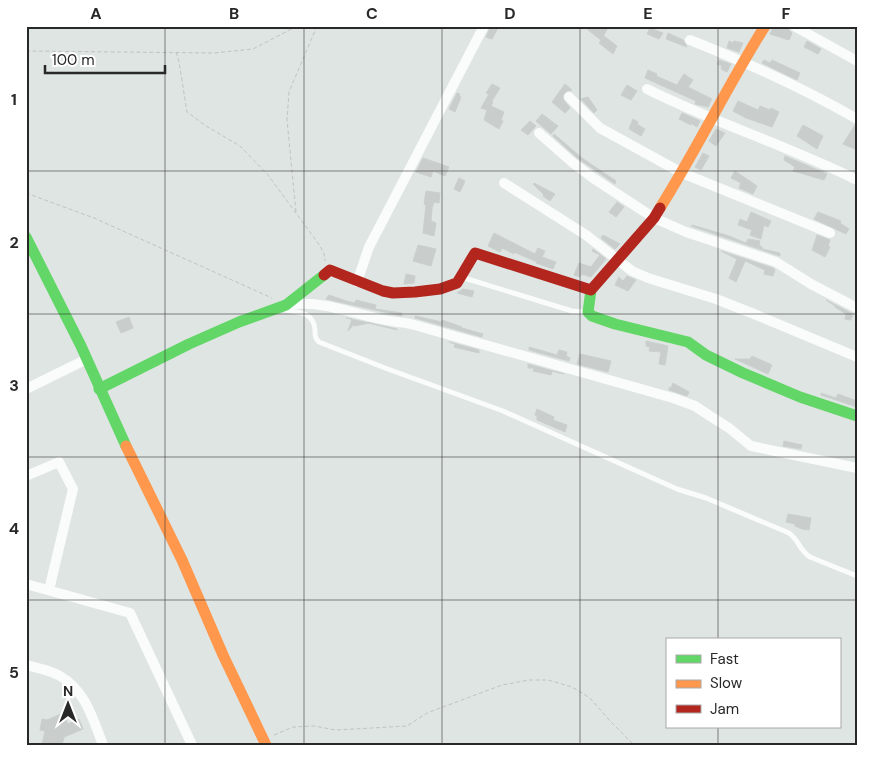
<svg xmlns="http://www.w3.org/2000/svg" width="883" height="771" viewBox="0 0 883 771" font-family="'DM Sans',sans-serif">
  <rect width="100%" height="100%" fill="#dee5e2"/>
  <g fill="#c9cecc" stroke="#cad0ce">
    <path d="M491 26H499L492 39 486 37Z"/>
    <path d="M591 26H609L601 40 588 30Z"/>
    <path d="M774 26H781L788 29 792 33 789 40 770 34Z"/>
    <path d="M650 28 663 33 659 39 647 34Z"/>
    <path d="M668 33 683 40 687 47 666 39Z"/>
    <path d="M604 36 617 46 613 54 599 43Z"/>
    <path d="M729 41 733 43 734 41 743 43 739 52 727 48Z"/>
    <path d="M807 41 821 49 818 54 804 47Z"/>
    <path d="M719 60 731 64 727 72 721 69 722 66 717 64Z"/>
    <path d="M764 60 770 63 772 60 800 73 797 80 762 63Z"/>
    <path d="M648 70 657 74 656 76 677 85 684 74 693 80 688 87 712 99 708 107 695 104 696 101 645 78Z"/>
    <path d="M492 84 500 88 492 101 493 102 491 106 504 112 501 120 503 121 499 129 484 120 487 110 481 108 489 94 486 93Z"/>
    <path d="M565 84 572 90 567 91 563 95V99L570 108 565 113 552 102Z"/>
    <path d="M627 85 637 91 631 100 621 95Z"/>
    <path d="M457 93 460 94 459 96 461 97 455 112 449 109Z"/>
    <path d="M588 97 597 110 594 113 581 99Z"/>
    <path d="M738 101 758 110 760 106 770 110 771 108 779 112 772 127 746 118 733 111Z"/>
    <path d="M682 113 700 121 697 127 691 123V125L679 119Z"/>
    <path d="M542 114 558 126 551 134 536 121Z"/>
    <path d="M633 119 638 122 637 124 645 129 641 136 629 129Z"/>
    <path d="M530 121 536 126 528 135 521 130Z"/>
    <path d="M803 125 823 136 817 149 797 136Z"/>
    <path d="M855 125 857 126V150L843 144Z"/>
    <path d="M716 129 725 133 716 146 709 141Z"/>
    <path d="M554 134 582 158 616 181 615 184 576 157 553 136Z"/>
    <path d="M703 153 709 156 701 170 695 167Z"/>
    <path d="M785 156 827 174 824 180 793 171 795 167 784 160Z"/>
    <path d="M423 158 449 167 445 176 433 171 431 177 416 172Z"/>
    <path d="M735 171 757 186 753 194 739 188 741 183 731 178Z"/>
    <path d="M459 178 465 181 460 192 454 189Z"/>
    <path d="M534 183 555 194 550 201 543 196 544 195 533 184Z"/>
    <path d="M426 191 440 193 439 203 434 202 432 208 431 221 436 223 434 236 423 233 426 205 424 204Z"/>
    <path d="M617 202 624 207 616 217 609 212Z"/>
    <path d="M751 212 771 221 768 227 764 225 761 239 750 235 752 230 738 225 740 219 747 222Z"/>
    <path d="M818 212 841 221 840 223 849 229 846 234 814 219Z"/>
    <path d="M692 225 729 236 746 243 748 239 760 241 759 245 762 247V249L780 253V256L691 226Z"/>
    <path d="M494 233 535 254 538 248 545 251 542 257 556 262 553 269 536 263 537 262 514 252V254L502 248 500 252 488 246Z"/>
    <path d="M603 235 620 244 615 249 601 238Z"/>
    <path d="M817 235 830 240 828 246 830 247 825 257 812 250Z"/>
    <path d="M418 245 436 249 431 266 413 261Z"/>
    <path d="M593 249 606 259 591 277 582 274 580 277 574 275 579 263 591 267 600 255 592 251Z"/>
    <path d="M721 251 773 268 775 270 773 276 764 274 765 270 745 261 736 282 729 278 737 259Z"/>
    <path d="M406 274 415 276 414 283 404 284Z"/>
    <path d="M627 276 636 280 628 291 615 285 619 277 623 281Z"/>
    <path d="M463 289 474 291 472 297 457 293Z"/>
    <path d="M329 295 346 301 355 303 356 300 376 305 375 309 402 313V316L326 299Z"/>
    <path d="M826 300 853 314 851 320 845 319 846 314 835 307V306Z"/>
    <path d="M415 316 442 322V320L462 327V328L483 334 482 337 415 318Z"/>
    <path d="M129 317 133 328 121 333 116 322Z"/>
    <path d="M346 318 397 329V330L369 323 354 326 355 323 348 331 352 319Z"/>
    <path d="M646 341 668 346 665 365 659 364 661 352 649 351 650 347 646 346Z"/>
    <path d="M449 342 479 350V353L454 347 455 344Z"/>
    <path d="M529 347 557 355 559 350 567 352 566 356 570 358 569 361 529 350Z"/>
    <path d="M580 354 611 361 608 372 577 364Z"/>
    <path d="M752 356 772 365 768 374 735 359H750Z"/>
    <path d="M528 364 564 374 552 371 551 375 533 371 534 368H528Z"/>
    <path d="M673 383 689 392 687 396 669 390V387L671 388Z"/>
    <path d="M821 393 836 398 838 394 857 401V407L821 395Z"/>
    <path d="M537 409 554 417 553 420 567 425 565 432 537 420V416L535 415Z"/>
    <path d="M784 441 802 445 801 449 783 446Z"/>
    <path d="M788 514 811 518 809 530 802 529 795 526V524L786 522Z"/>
    <path d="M63 713 68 724 79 719 83 729 64 737 62 745H42L45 731 40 730 42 719 47 720Z"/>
  </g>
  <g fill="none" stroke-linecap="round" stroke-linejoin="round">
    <g stroke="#c2c3c2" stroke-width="1" stroke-dasharray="4 2.5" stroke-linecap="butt">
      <path d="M26 51 214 53 253 49 297 26"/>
      <path d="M176 52 179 62 187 112 206 126 240 146 268 175 318 243 324 253 325 261"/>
      <path d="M26 193 94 218 272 298"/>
      <path d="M296 212 287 120 289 92 317 26"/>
      <path d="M274 735 293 727 314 726 336 730 407 726 427 713 502 685 529 680H548L572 687 590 698 610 721 634 745"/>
    </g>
    <g stroke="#fafbfb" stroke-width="5">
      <path d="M461 277 572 311 587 312"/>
      <path d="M284 310C299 312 314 312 315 330 315 336 315 338 319 342L385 368 503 411 677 489 706 498 789 533C798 539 800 551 810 557L857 576"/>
    </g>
    <g stroke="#fafbfb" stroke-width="10">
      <path d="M794 26 857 61"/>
      <path d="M690 40C748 63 803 88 857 119"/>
      <path d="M647 89C715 123 788 146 857 180"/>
      <path d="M569 97 600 128 682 173 830 233"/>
      <path d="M539 133 572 162 593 178 654 218 686 232 776 262 811 284 857 308"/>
      <path d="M504 183 586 235 632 271 648 278 716 299 754 314 857 357"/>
      <path d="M357 282 369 247 484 26"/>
      <path d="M287 305C319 300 345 311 376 318 387 321 400 322 411 324L673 398 695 406 710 416 729 428 751 446 857 468"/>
      <path d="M26 389 87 359"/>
      <path d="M26 476 59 462 73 489 49 590"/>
      <path d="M26 584 130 613 192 745"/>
      <path d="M26 665C37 668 50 670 60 676 85 690 93 719 103 745"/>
    </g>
    <g stroke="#63d668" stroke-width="11">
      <path d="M26 237 81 346 126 446"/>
      <path d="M591 290 588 312 592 316 615 324 688 342 706 355 743 373 800 397 857 416"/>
      <path d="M99 389 189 344 239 322 286 305 324 275"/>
    </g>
    <g stroke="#ff974d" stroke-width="11">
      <path d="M660 208C697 149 728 85 765 26"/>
      <path d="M126 446 182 560 223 655 266 745"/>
    </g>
    <path stroke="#b3261e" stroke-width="11" d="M324 275 330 270 383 291 393 293 415 292 440 289 457 283 475 253 591 290 654 218 660 208"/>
  </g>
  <path fill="none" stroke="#282828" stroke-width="1" stroke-opacity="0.55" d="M165 26V745M304 26V745M442 26V745M580 26V745M718 26V640M26 171H857M26 314H857M26 457H857M26 600H857M718 727V745"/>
  <rect width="883" height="771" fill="none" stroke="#ffffff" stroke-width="55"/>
  <rect x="666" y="638" width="175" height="90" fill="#ffffff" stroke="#a9a9a9"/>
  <rect x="676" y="655" width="25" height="8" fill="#63d668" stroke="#a9a9a9"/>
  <text x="710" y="664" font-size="15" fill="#282828">Fast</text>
  <rect x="676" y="680" width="25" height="8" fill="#ff974d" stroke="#a9a9a9"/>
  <text x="710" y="688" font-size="15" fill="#282828">Slow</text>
  <rect x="676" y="705" width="25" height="8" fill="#b3261e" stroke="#a9a9a9"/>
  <text x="710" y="714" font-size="15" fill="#282828">Jam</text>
  <g transform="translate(68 704)" stroke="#ffffff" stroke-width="4" paint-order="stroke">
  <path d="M0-4L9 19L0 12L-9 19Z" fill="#282828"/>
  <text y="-8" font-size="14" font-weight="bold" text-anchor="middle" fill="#282828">N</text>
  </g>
  <path d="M45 65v8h120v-8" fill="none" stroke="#282828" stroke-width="2.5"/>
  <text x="52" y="65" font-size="15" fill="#282828" stroke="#ffffff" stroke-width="4" paint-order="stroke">100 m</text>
  <rect x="28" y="28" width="828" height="716" fill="none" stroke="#282828" stroke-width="2"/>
  <g font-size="16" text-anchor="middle" font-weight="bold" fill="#282828">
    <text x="96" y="19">A</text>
    <text x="234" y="19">B</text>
    <text x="372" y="19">C</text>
    <text x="510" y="19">D</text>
    <text x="648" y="19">E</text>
    <text x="786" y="19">F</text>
    <text x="14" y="105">1</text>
    <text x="14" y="248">2</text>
    <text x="14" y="391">3</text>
    <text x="14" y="534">4</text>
    <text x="14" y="678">5</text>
  </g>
</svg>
